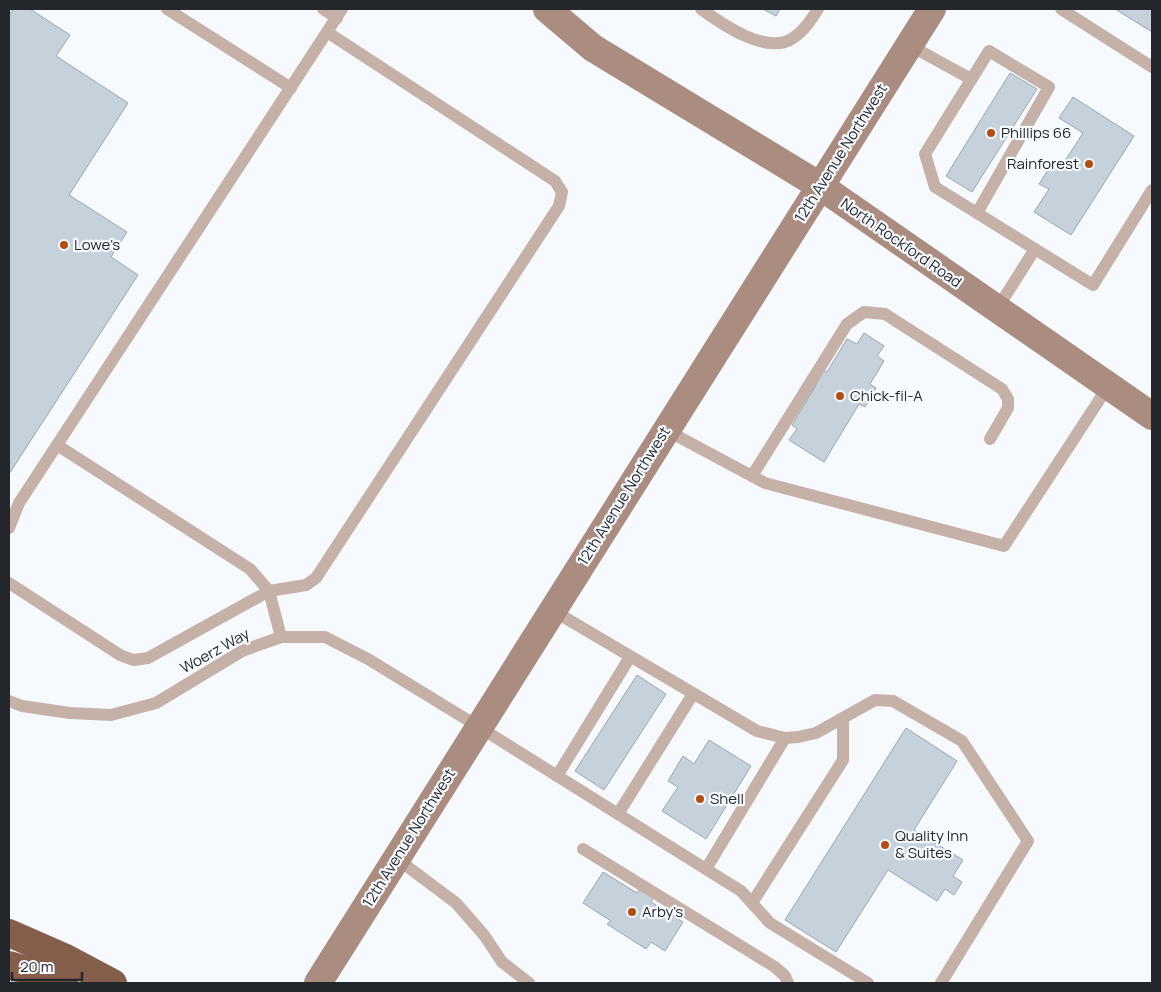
<svg xmlns="http://www.w3.org/2000/svg" width="1161" height="992" viewBox="0 0 1161 992" font-family="Manrope,sans-serif">
  <rect width="100%" height="100%" fill="#f6faff"/>
  <g fill="#c7d1dc" stroke="#9ba5b0">
    <path d="M13 9H30L70 35 56 56 128 103 69 195 127 232 111 257 138 275 9 474V15Z"/>
    <path d="M763 9H780L776 16Z"/>
    <path d="M1115 9H1152V32Z"/>
    <path d="M1010 73 1037 89 972 192 946 176Z"/>
    <path d="M1073 97 1134 136 1071 235 1034 212 1049 189 1039 184 1053 162 1061 167 1083 133 1059 118Z"/>
    <path d="M864 333 884 346 877 356 884 361 870 384 876 388 865 407 859 404 824 462 789 440 797 429 792 425 815 387 823 370 827 372 847 339 857 344Z"/>
    <path d="M637 675 666 694 604 790 575 771Z"/>
    <path d="M906 728 957 761 914 830 963 860 953 876 962 882 954 895 945 889 937 901 888 870 836 952 785 920Z"/>
    <path d="M709 740 751 766 706 839 662 811 678 787 668 781 683 756 694 764Z"/>
    <path d="M603 872 637 893 641 887 655 896 651 902 683 922 665 951 651 942 646 949 607 924 611 921 583 903Z"/>
  </g>
  <g fill="none" stroke-linecap="round" stroke-linejoin="round">
    <g stroke="#c5b1a8" stroke-width="12">
      <path d="M167 9 291 88"/>
      <path d="M323 9 337 18"/>
      <path d="M701 9C722 24 767 56 793 38 804 31 811 20 818 9"/>
      <path d="M1061 9 1152 67"/>
      <path d="M909 45 971 79"/>
      <path d="M977 213 1049 87 989 51 925 154 935 187 1093 285 1152 190"/>
      <path d="M997 309 1035 249"/>
      <path d="M666 430 765 483 1004 546 1109 385"/>
      <path d="M57 445 250 569 269 591 281 637"/>
      <path d="M752 476 847 324 864 312 885 314 1002 389 1008 399V408L990 439"/>
      <path d="M9 528 19 503 342 9"/>
      <path d="M9 583 120 655 133 660 148 658 269 591 306 585 316 578 559 206 562 192 555 181 327 32"/>
      <path d="M552 610 757 731 785 738 798 737 816 733 875 700 893 701 962 741 1028 841 941 983"/>
      <path d="M9 701 22 706 70 713 111 715 156 703 242 651 281 637H325L368 659 479 727 741 891 770 923 868 983"/>
      <path d="M557 776 630 657"/>
      <path d="M618 814 693 694"/>
      <path d="M583 849 775 967 785 976 788 983"/>
      <path d="M396 858 456 903 484 935 502 962 529 983"/>
      <path d="M706 869 785 738"/>
      <path d="M752 903 843 760V718"/>
    </g>
    <g stroke="#aa8d80" stroke-width="28">
      <path d="M547 9 593 48 820 186 1152 416"/>
      <path d="M318 983 932 9"/>
    </g>
    <g stroke="#855e4c" stroke-width="28">
      <path d="M9 933 66 958 113 983"/>
      <path d="M9 965 47 976 64 983"/>
    </g>
  </g>
  <g fill="#b14e15" stroke="#f6faff" stroke-width="2">
    <circle cx="991" cy="133" r="5"/>
    <circle cx="1089" cy="164" r="5"/>
    <circle cx="64" cy="245" r="5"/>
    <circle cx="840" cy="396" r="5"/>
    <circle cx="700" cy="799" r="5"/>
    <circle cx="885" cy="845" r="5"/>
    <circle cx="632" cy="912" r="5"/>
  </g>
  <g text-anchor="middle" stroke-width="4.5" stroke-linejoin="round" paint-order="stroke">
    <g font-size="15" fill="#23262b" stroke="#f6faff" text-anchor="start">
      <text x="1001" y="138">Phillips 66</text>
      <text x="1079" y="169" text-anchor="end">Rainforest</text>
      <text x="74" y="250">Lowe's</text>
      <text x="850" y="401">Chick-fil-A</text>
      <text x="710" y="804">Shell</text>
      <text x="895" y="841">Quality Inn<tspan x="895" dy="17">&amp; Suites</tspan></text>
      <text x="642" y="917">Arby's</text>
    </g>
    <g font-size="15" fill="#23262b" stroke="#f6faff">
      <text transform="translate(841 153) rotate(-58)" y="5">12th Avenue Northwest</text>
      <text transform="translate(901 243) rotate(35)" y="5">North Rockford Road</text>
      <text transform="translate(624 496) rotate(-58)" y="5">12th Avenue Northwest</text>
      <text transform="translate(215 651) rotate(-29)" y="5">Woerz Way</text>
      <text transform="translate(409 838) rotate(-58)" y="5">12th Avenue Northwest</text>
    </g>
  </g>
  <rect width="1161" height="992" fill="none" stroke="#23262b" stroke-width="20"/>
  <path d="M12 972v8h70v-8" fill="none" stroke="#23262b" stroke-width="2.5"/>
  <text x="20" y="972" font-size="15" fill="#23262b" stroke="#f6faff" stroke-width="4" paint-order="stroke">20 m</text>
</svg>
